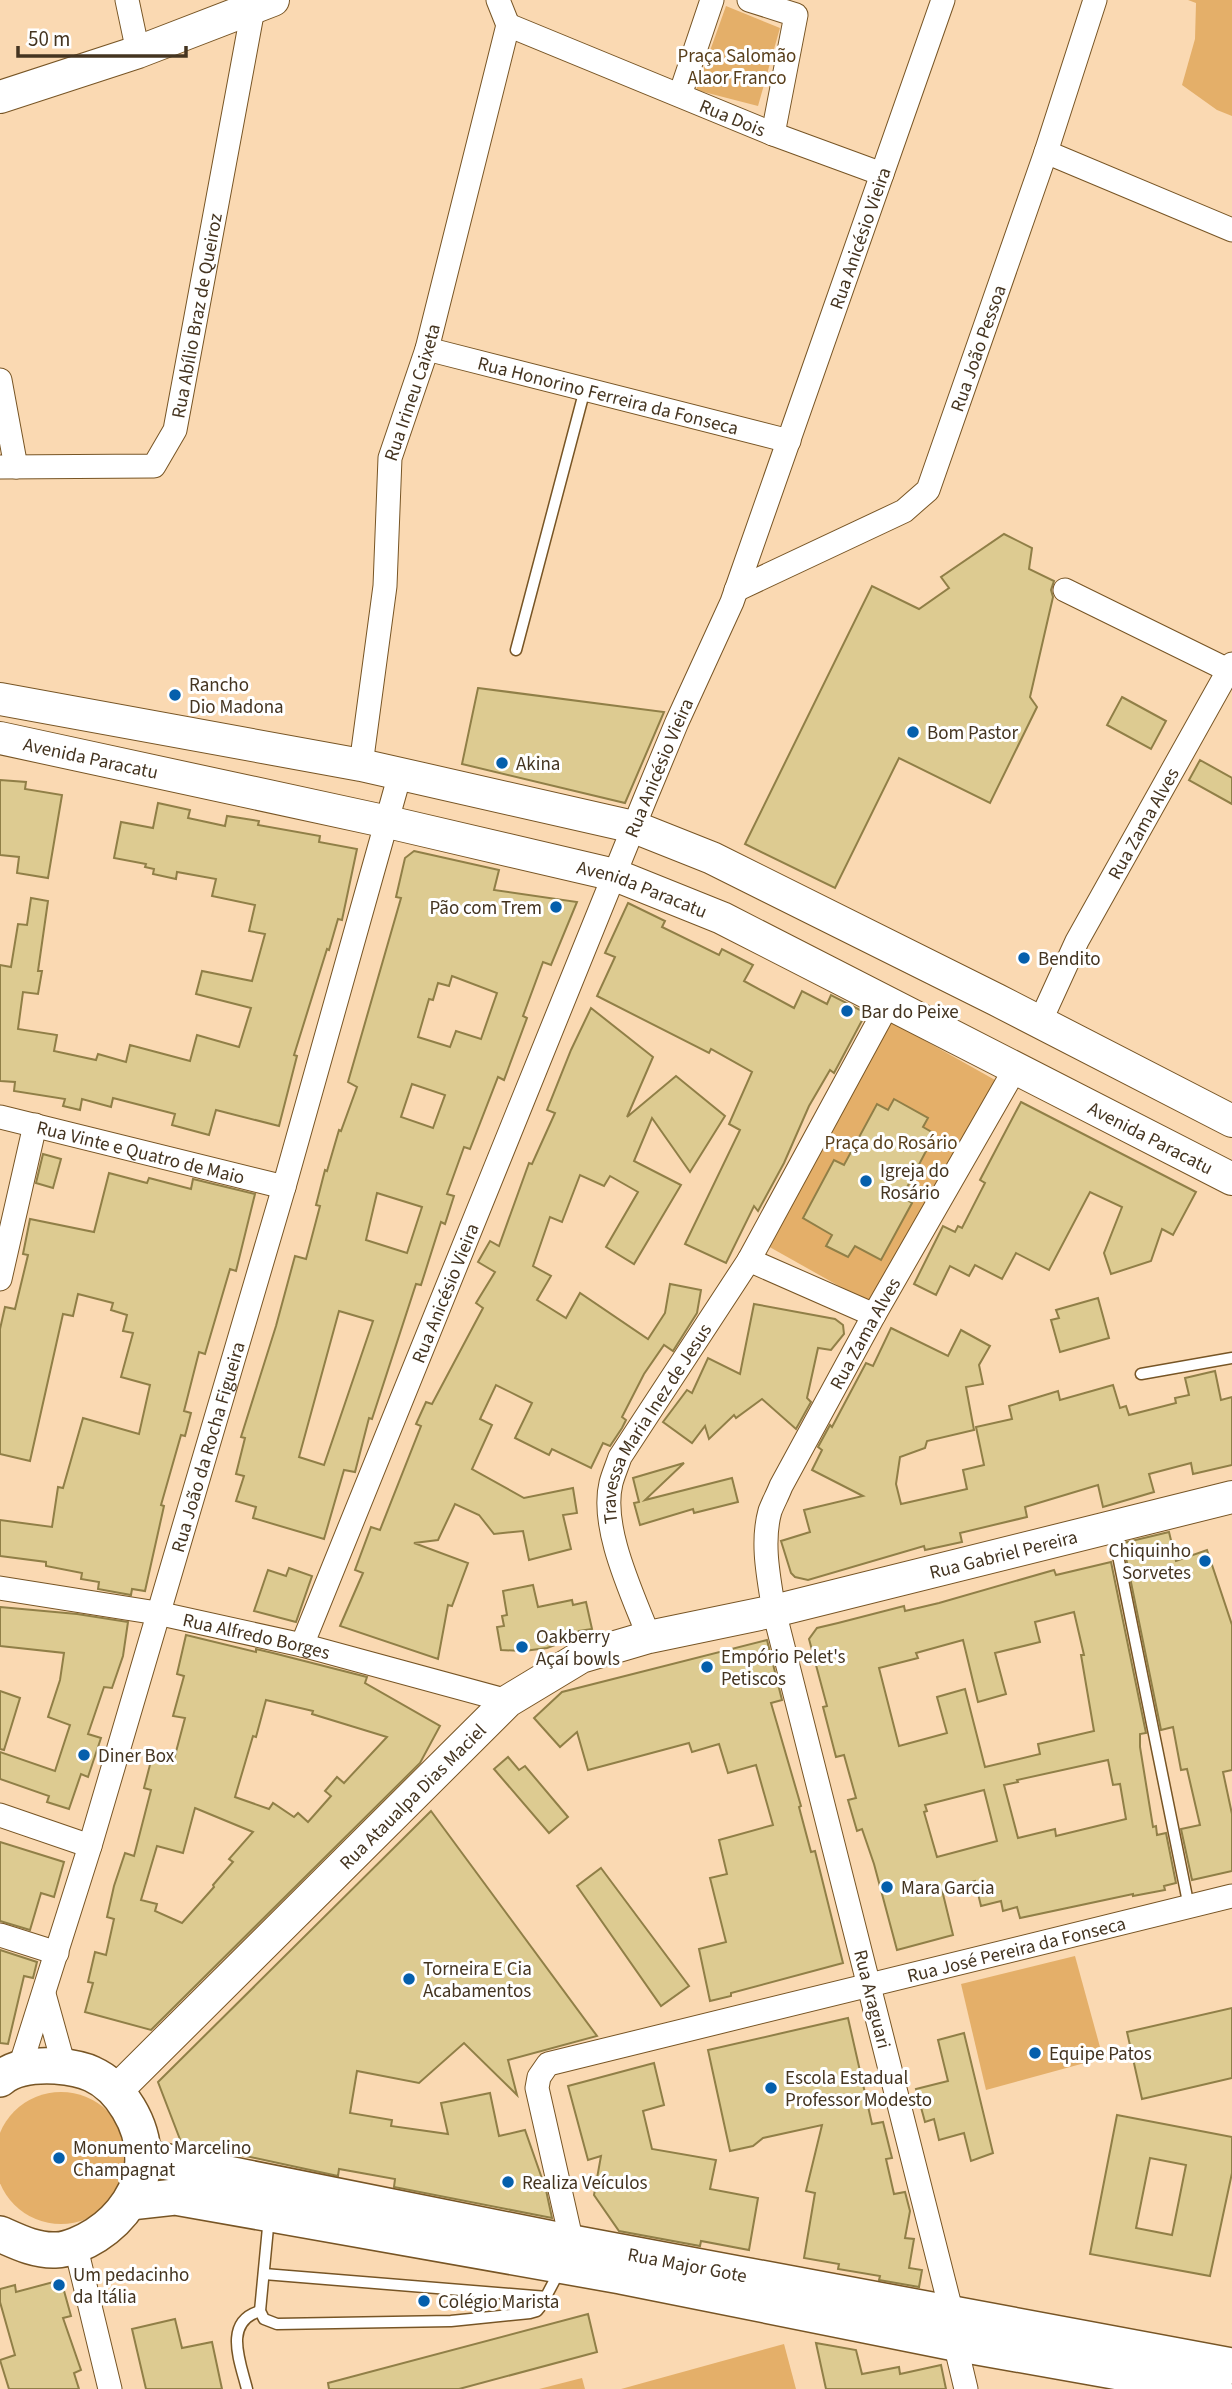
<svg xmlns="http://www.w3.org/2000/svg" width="1232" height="2389" viewBox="0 0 1232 2389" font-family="'Source Sans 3',sans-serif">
  <rect width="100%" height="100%" fill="#fad9b2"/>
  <g fill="#e4af69">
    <path d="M1188 0H1232V116L1217 110 1182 85 1195 39 1196 3Z"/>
    <path d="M726 6 780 28 758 106 696 90Z"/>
    <path d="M890 1021 995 1080 871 1304 766 1245Z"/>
    <path d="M1075 1956 1103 2058 986 2090 961 1984Z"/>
    <circle cx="61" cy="2158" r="66"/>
    <path d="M784 2344 796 2389H621Z"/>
    <path d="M582 2378 585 2389H539Z"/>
  </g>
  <g fill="#ddcb91" stroke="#907f47" stroke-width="2" fill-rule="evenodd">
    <path d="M1004 534 1032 548 1029 569 1054 581 1051 590 1053 597 1030 697 1037 707 990 803 899 758 835 888 745 844 872 586 919 609 949 588 941 577Z"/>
    <path d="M478 688 664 712 625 803 462 764Z"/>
    <path d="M1122 697 1166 721 1151 749 1107 725Z"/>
    <path d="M1200 760 1232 778V804L1189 780Z"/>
    <path d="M0 780 26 782 25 789 62 795 48 878 17 873 19 857 0 855Z"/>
    <path d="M158 803 190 810 188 818 225 826 227 816 259 821 258 825 320 836 319 842 357 849 342 920 338 919 329 950 327 949 294 1055 297 1056 279 1126 216 1110 209 1135 172 1125 175 1114 113 1098 111 1107 82 1099 80 1110 63 1106 65 1099 14 1091 15 1082 0 1081V965L11 967 18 924 27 925 31 898 48 901 38 971H42L38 994 23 992 18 1029 57 1035 54 1051 96 1060 98 1054 126 1062 130 1045 190 1061 197 1035 239 1047 251 1008 196 994 202 971 252 981 265 934 249 931 255 905 212 896 216 879 177 872 176 879 153 874 154 869 145 867 146 864 114 858 121 822 153 828Z"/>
    <path d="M414 851 499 870 494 890 577 902 551 965 543 962 523 1016 527 1018 504 1080 498 1077 470 1149 464 1147 447 1194 454 1196 445 1224 441 1222 421 1285 416 1284 372 1419 369 1418 355 1472 344 1470 324 1539 253 1518 256 1507 236 1501 244 1476 236 1474 245 1438 241 1437 276 1326 295 1256 306 1259 320 1206 316 1205 325 1170 327 1171 339 1130 341 1131 357 1087 348 1082 401 898 396 897 405 858ZM452 976 497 993 481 1039 456 1031 450 1047 418 1037 429 999 433 1000 438 983 449 986ZM412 1084 445 1095 433 1128 401 1117ZM377 1193 422 1207 407 1253 366 1240ZM339 1311 373 1321 324 1465 299 1457Z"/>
    <path d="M628 903 665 921 662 927 719 955 722 949 753 965 744 981 794 1008 802 991 827 1004 831 995 866 1013 834 1073 830 1070 809 1106 784 1163 758 1211 754 1206 726 1263 685 1244 740 1130 729 1124 752 1072 711 1049 709 1053 597 996 615 957 605 953Z"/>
    <path d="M591 1008 653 1057 627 1117 676 1076 725 1116 690 1172 652 1118 634 1161 681 1185 634 1264 606 1247 638 1192 610 1176 604 1186 580 1175 562 1222 550 1217 533 1266 551 1276 537 1300 566 1318 580 1293 648 1339 665 1313 670 1284 701 1290 697 1313 673 1351 664 1345 644 1374 622 1417 626 1420 622 1428 610 1446 603 1443 591 1468 552 1449 549 1455 515 1438 532 1403 496 1385 480 1419 492 1425 472 1469 524 1498 573 1488 577 1513 563 1515 571 1549 529 1560 523 1531 494 1534 479 1515 455 1504 438 1540 414 1543 468 1563 452 1606 448 1605 438 1659 340 1626 363 1573 355 1570 371 1527 380 1530 421 1426 416 1424 426 1402 432 1404 483 1308 476 1303 495 1272 478 1262 490 1241 499 1246 529 1163 532 1164 555 1113 547 1110 571 1050Z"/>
    <path d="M894 1099 928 1118 923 1127 935 1134 902 1197 912 1203 881 1260 855 1246 848 1257 826 1246 832 1235 803 1218 834 1160 844 1165 877 1104 888 1110Z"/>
    <path d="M1021 1102 1196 1192 1173 1235 1162 1229 1151 1261 1111 1274 1104 1253 1122 1207 1090 1192 1049 1270 1016 1253 1002 1279 975 1265 969 1276 950 1266 936 1295 914 1284 943 1226 955 1232 958 1226 962 1228 985 1183 980 1180Z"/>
    <path d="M43 1154 61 1159 53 1188 36 1183Z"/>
    <path d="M109 1173 147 1183 149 1178 191 1189 193 1179 255 1194 236 1271 230 1269 205 1354 199 1352 184 1411 191 1413 185 1436 181 1435 161 1505 164 1506 145 1591 132 1589 131 1595 98 1589 99 1582 81 1579 82 1573 46 1566V1562L0 1556V1520L52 1527 58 1487 63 1488 83 1418 139 1434 150 1385 121 1377 133 1333 123 1331 127 1315 111 1310 113 1303 78 1294 73 1316 63 1314 30 1461 0 1454V1329L5 1307 15 1309 28 1255 23 1254 30 1219 94 1232Z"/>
    <path d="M1098 1298 1109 1338 1060 1352 1051 1320 1059 1318 1056 1310Z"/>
    <path d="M754 1304 835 1319 843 1325 844 1334 831 1350 818 1348 807 1398 811 1402 796 1429 762 1399 736 1418 734 1415 709 1439 705 1426 692 1443 663 1422 687 1390 692 1393 708 1358 740 1374Z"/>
    <path d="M891 1328 948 1356 961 1330 990 1346 979 1365 983 1384 966 1387 974 1430 927 1441 925 1448 900 1457 896 1484 901 1504 967 1489 963 1470 984 1465 976 1427 1012 1419 1009 1406 1058 1391 1060 1400 1113 1385 1120 1408 1126 1406 1129 1415 1176 1403 1175 1398 1189 1395 1185 1378 1215 1371 1221 1400 1232 1397V1465L1193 1474 1191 1463 1149 1474 1154 1492 1103 1507 1098 1485 1025 1507 1027 1517 960 1533 962 1542 925 1550 924 1546 808 1580 795 1577 791 1573 781 1541 810 1532 804 1510 863 1496 812 1470 822 1450 818 1447 830 1425 832 1427 866 1363 873 1366Z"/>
    <path d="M684 1463 645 1500 732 1478 738 1502 694 1513 693 1509 640 1525 634 1503 639 1502 633 1478Z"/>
    <path d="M1169 1532 1176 1561 1207 1550 1232 1625V1770L1223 1772 1232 1814V1871L1192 1880 1181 1829 1200 1825 1187 1769 1181 1770 1173 1727 1161 1730 1123 1543Z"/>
    <path d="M1111 1562 1146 1733 1140 1734V1747L1153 1827 1156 1826 1157 1835 1166 1833 1176 1883 1164 1886 1165 1890 1133 1896V1894L1020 1918 1017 1907 1003 1911 1001 1901 981 1906 975 1881 942 1890 953 1935 897 1950 874 1864 862 1829 857 1831 848 1800 856 1798 844 1755 836 1757 823 1707 827 1706 809 1639 817 1628 838 1623 904 1606 905 1611 939 1603 1054 1570 1056 1575ZM1074 1612 1084 1655H1081L1094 1731 1038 1744 1040 1754 985 1767 965 1689 937 1697 947 1733 899 1746 879 1668 918 1658 916 1653 963 1640 978 1702 1006 1694 995 1653 1040 1642 1035 1622ZM1108 1760 1113 1785 1120 1784 1126 1819 1056 1836 1055 1829 1018 1838 1004 1785 1018 1782 1017 1780ZM984 1790 997 1841 937 1857 924 1812 927 1811 925 1805Z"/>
    <path d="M289 1568 312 1576 296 1622 254 1611 268 1570 286 1576Z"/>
    <path d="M533 1585 538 1607 572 1600 573 1605 586 1602 592 1629 579 1631 569 1640 547 1648 524 1651 501 1650 497 1627 504 1626 502 1616 507 1615 503 1591Z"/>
    <path d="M0 1607 77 1614 128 1622 123 1656 112 1688 104 1687 88 1734 101 1738 88 1777 81 1774 69 1809 47 1802 49 1796 0 1779V1752L55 1771 70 1725 48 1717 60 1680 64 1653 0 1646Z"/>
    <path d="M186 1635 256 1652V1649L273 1653 367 1677 365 1683 440 1726 420 1763 151 2030 85 2012 93 1983 88 1982 95 1952 106 1955 114 1919 107 1917 114 1886 125 1853 134 1856 151 1790 144 1788 152 1757 173 1763 185 1718 173 1716 184 1676 177 1674ZM266 1700 313 1711 312 1714 387 1737 344 1783 337 1777 325 1791 331 1796 308 1822 298 1813 294 1817 273 1803 269 1809 235 1797 253 1736 256 1737ZM195 1808 253 1832 229 1859 233 1862 213 1885 214 1887 182 1923 155 1911 157 1904 141 1900 157 1846 183 1853Z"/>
    <path d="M767 1640 782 1700 771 1703 801 1806 799 1807 811 1852 815 1851 843 1963 731 1993V1996L710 2001 699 1949 726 1942 710 1878 727 1874 719 1840 773 1825 756 1765 728 1773 719 1744 692 1752 689 1743 588 1770 577 1732 560 1747 534 1718 562 1692Z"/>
    <path d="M0 1691 20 1698 4 1750 0 1749Z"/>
    <path d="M508 1757 519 1770 525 1766 568 1817 549 1833 494 1769Z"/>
    <path d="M431 1811 597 2036 508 2060 517 2095 464 2043 419 2083 357 2071 350 2113 392 2120 391 2126 448 2134 441 2103 490 2093 499 2136 525 2130 546 2190 552 2218 394 2187 395 2179 339 2169 338 2176 181 2142 158 2082Z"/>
    <path d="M0 1842 64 1862 54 1897 41 1893 30 1930 0 1921Z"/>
    <path d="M601 1868 689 1986 661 2006 577 1886Z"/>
    <path d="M0 1950 37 1962 33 1978 24 1976 8 2044 0 2043Z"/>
    <path d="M1232 2008V2078L1142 2099 1127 2032Z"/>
    <path d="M848 2018 872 2124 883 2122 892 2158 886 2159 894 2194 905 2192 910 2211 905 2238 914 2239 909 2268 922 2270 919 2287 879 2280 880 2276 838 2269 839 2264 804 2258 815 2193 806 2191 822 2125 763 2138 753 2146 730 2151 708 2050Z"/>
    <path d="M964 2033 993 2153 971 2161 964 2133 939 2140 934 2119 925 2122 916 2089 948 2081 938 2040Z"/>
    <path d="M654 2063 664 2105 643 2111 652 2149 716 2160 710 2189 758 2198 749 2250 701 2241 700 2246 619 2231 594 2195 601 2156 588 2160 568 2086Z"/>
    <path d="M1117 2115 1232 2137V2173L1210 2276 1090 2254ZM1150 2158 1186 2165 1172 2235 1136 2228Z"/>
    <path d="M61 2280 71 2316 63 2318 81 2370 74 2373 79 2389H9L0 2360 15 2355 0 2302V2289L15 2285 16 2292Z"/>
    <path d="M588 2314 597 2352 459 2389H329L328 2383Z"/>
    <path d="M175 2319 182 2348 212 2342 222 2389H146L132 2329Z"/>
    <path d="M816 2343 856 2350 862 2374 899 2367 900 2374 941 2365 946 2389H826Z"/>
  </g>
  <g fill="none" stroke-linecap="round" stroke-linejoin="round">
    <g stroke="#775525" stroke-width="13">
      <g id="lane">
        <path d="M516 650 585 389"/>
        <path d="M1141 1374 1232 1358"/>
        <path d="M1113 1531 1189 1907"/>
        <path d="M269 2217 260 2311 264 2319 277 2324 451 2321 530 2313 537 2311 541 2306 560 2270"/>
        <path d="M264 2274 547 2297"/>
        <path d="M247 2389C240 2361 223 2322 260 2311"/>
      </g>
    </g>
    <g stroke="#775525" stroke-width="25">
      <g id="street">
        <path d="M127 0 138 52"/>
        <path d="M498 0 508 25"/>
        <path d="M749 0 796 15 773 134"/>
        <path id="s1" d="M508 25 773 134 882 174"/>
        <path d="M680 95 712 0"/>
        <path d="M1046 152 1232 230"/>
        <path id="s2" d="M427 349 789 441"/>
        <path d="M0 380 16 467"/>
        <path id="s3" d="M0 467 154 466 175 430 253 9"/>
        <path id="s4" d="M736 590 904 511 928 490 1046 152 1095 0"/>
        <path d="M1065 590 1232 672"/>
        <path id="s5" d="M361 765 385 586 390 458 427 349 508 25"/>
        <path id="s6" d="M1040 1022 1077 941 1232 664"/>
        <path id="s7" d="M0 1117 284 1187"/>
        <path d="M749 1260 874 1315"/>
        <path d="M0 1279 35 1125"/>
        <path id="s8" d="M0 1588 157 1613 302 1645 508 1701"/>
        <path id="s9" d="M649 1637C633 1595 600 1528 611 1483 613 1475 617 1466 620 1457L749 1260 888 1004"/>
        <path id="s10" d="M302 1645 645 799 677 722 732 602 943 0"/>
        <path d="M0 1815 90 1846"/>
        <path d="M0 1935 57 1953"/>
        <path d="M44 1994 64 2066"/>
        <path id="s11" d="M19 2070 90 1846 284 1187 400 774"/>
        <path id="s12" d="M572 2243 537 2088 539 2077 548 2064 1232 1896"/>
        <path d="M75 2244 110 2389"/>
        <path id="s13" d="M966 2389 955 2343 952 2314 774 1611C769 1579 761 1543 770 1511 773 1503 778 1494 781 1486L874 1315 1015 1069"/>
      </g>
    </g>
    <g stroke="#775525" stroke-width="34">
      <g id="secondary">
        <path d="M0 97 138 52 273 0"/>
        <path d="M0 699 361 765 634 827 712 858 997 1000 1232 1121"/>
        <path id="s14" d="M0 738 388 822 615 875 722 918 1232 1179"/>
        <path id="s15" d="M116 2091 508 1701 581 1657 649 1637 774 1611 1232 1497"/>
      </g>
    </g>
    <g stroke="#775525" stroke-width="38">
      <g id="primary">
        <path d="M0 2079C15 2066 37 2065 56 2066 67 2067 82 2069 92 2074 121 2087 143 2125 143 2157 144 2189 121 2219 96 2235 85 2242 68 2250 56 2250 36 2251 18 2242 0 2234"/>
        <path id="s16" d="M143 2157 572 2243 1232 2366"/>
        <path d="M130 2202 175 2197 621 2276 955 2343 1215 2389"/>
      </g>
    </g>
    <use href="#lane" stroke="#fff" stroke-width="10"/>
    <use href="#street" stroke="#fff" stroke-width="23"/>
    <use href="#secondary" stroke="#fff" stroke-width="32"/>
    <use href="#primary" stroke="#fff" stroke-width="35"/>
  </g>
  <g fill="#055fac" stroke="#fff" stroke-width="2.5">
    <circle cx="175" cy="695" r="7"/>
    <circle cx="913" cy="732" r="7"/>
    <circle cx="502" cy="763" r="7"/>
    <circle cx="556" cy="907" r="7"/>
    <circle cx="1024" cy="958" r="7"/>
    <circle cx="847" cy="1011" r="7"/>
    <circle cx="866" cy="1181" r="7"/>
    <circle cx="1205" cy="1561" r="7"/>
    <circle cx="522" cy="1647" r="7"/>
    <circle cx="707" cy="1667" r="7"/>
    <circle cx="84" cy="1755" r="7"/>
    <circle cx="887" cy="1887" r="7"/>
    <circle cx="409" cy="1979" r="7"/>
    <circle cx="1035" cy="2053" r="7"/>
    <circle cx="771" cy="2088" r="7"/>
    <circle cx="59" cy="2158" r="7"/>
    <circle cx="508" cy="2182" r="7"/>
    <circle cx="59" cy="2285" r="7"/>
    <circle cx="424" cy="2301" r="7"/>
  </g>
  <g text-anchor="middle" stroke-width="6" stroke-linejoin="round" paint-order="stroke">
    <g font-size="19" fill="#583e1a" stroke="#fff">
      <text x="737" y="62">Praça Salomão<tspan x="737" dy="22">Alaor Franco</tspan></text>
      <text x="891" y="1149">Praça do Rosário</text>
    </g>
    <g font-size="19" fill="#443420" stroke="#fff">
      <text dy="7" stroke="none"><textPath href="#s1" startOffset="243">Rua Dois</textPath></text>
      <text dy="7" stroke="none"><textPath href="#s10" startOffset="1514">Rua Anicésio Vieira</textPath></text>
      <text dy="7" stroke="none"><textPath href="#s3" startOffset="312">Rua Abílio Braz de Queiroz</textPath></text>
      <text dy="7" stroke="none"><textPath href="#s4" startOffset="368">Rua João Pessoa</textPath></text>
      <text dy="7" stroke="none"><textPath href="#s5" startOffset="378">Rua Irineu Caixeta</textPath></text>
      <text dy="7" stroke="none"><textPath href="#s2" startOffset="187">Rua Honorino Ferreira da Fonseca</textPath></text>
      <text dy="7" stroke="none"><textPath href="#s14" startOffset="93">Avenida Paracatu</textPath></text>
      <text dy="7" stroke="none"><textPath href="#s10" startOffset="947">Rua Anicésio Vieira</textPath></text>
      <text dy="7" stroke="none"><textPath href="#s6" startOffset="224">Rua Zama Alves</textPath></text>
      <text dy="7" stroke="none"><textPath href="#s14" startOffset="660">Avenida Paracatu</textPath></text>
      <text dy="7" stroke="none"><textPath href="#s14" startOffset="1227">Avenida Paracatu</textPath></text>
      <text dy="7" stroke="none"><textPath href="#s7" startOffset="145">Rua Vinte e Quatro de Maio</textPath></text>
      <text dy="7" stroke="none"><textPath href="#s10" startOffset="380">Rua Anicésio Vieira</textPath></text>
      <text dy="7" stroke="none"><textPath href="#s13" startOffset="1104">Rua Zama Alves</textPath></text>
      <text dy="7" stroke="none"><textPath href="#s9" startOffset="233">Travessa Maria Inez de Jesus</textPath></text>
      <text dy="7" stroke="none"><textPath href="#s11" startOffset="651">Rua João da Rocha Figueira</textPath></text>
      <text dy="7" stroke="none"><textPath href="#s15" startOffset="1073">Rua Gabriel Pereira</textPath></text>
      <text dy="7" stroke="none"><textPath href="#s8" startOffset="261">Rua Alfredo Borges</textPath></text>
      <text dy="7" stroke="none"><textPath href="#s15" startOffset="418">Rua Ataualpa Dias Maciel</textPath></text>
      <text dy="7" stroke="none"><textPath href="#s12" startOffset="668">Rua José Pereira da Fonseca</textPath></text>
      <text transform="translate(873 1999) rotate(76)" y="7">Rua Araguari</text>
      <text dy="7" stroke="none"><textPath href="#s16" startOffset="555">Rua Major Gote</textPath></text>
    </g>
    <g font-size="19" fill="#443420" stroke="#fff" text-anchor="start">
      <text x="189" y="691">Rancho<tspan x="189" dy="22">Dio Madona</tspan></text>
      <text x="927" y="739">Bom Pastor</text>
      <text x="516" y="770">Akina</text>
      <text x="542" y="914" text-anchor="end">Pão com Trem</text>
      <text x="1038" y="965">Bendito</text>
      <text x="861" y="1018">Bar do Peixe</text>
      <text x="880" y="1177">Igreja do<tspan x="880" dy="22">Rosário</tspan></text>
      <text x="1191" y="1557" text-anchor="end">Chiquinho<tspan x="1191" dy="22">Sorvetes</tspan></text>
      <text x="536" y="1643">Oakberry<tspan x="536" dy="22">Açaí bowls</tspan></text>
      <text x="721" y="1663">Empório Pelet's<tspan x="721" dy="22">Petiscos</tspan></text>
      <text x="98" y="1762">Diner Box</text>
      <text x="901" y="1894">Mara Garcia</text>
      <text x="423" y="1975">Torneira E Cia<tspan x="423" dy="22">Acabamentos</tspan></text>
      <text x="1049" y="2060">Equipe Patos</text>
      <text x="785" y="2084">Escola Estadual<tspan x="785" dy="22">Professor Modesto</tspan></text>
      <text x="73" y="2154">Monumento Marcelino<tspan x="73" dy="22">Champagnat</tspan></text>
      <text x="522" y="2189">Realiza Veículos</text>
      <text x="73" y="2281">Um pedacinho<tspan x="73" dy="22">da Itália</tspan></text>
      <text x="438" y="2308">Colégio Marista</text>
    </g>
  </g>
  <path d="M18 46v10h168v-10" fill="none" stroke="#443420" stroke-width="3.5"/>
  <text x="28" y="46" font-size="21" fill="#443420" stroke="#ffffff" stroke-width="5" paint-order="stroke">50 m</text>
</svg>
